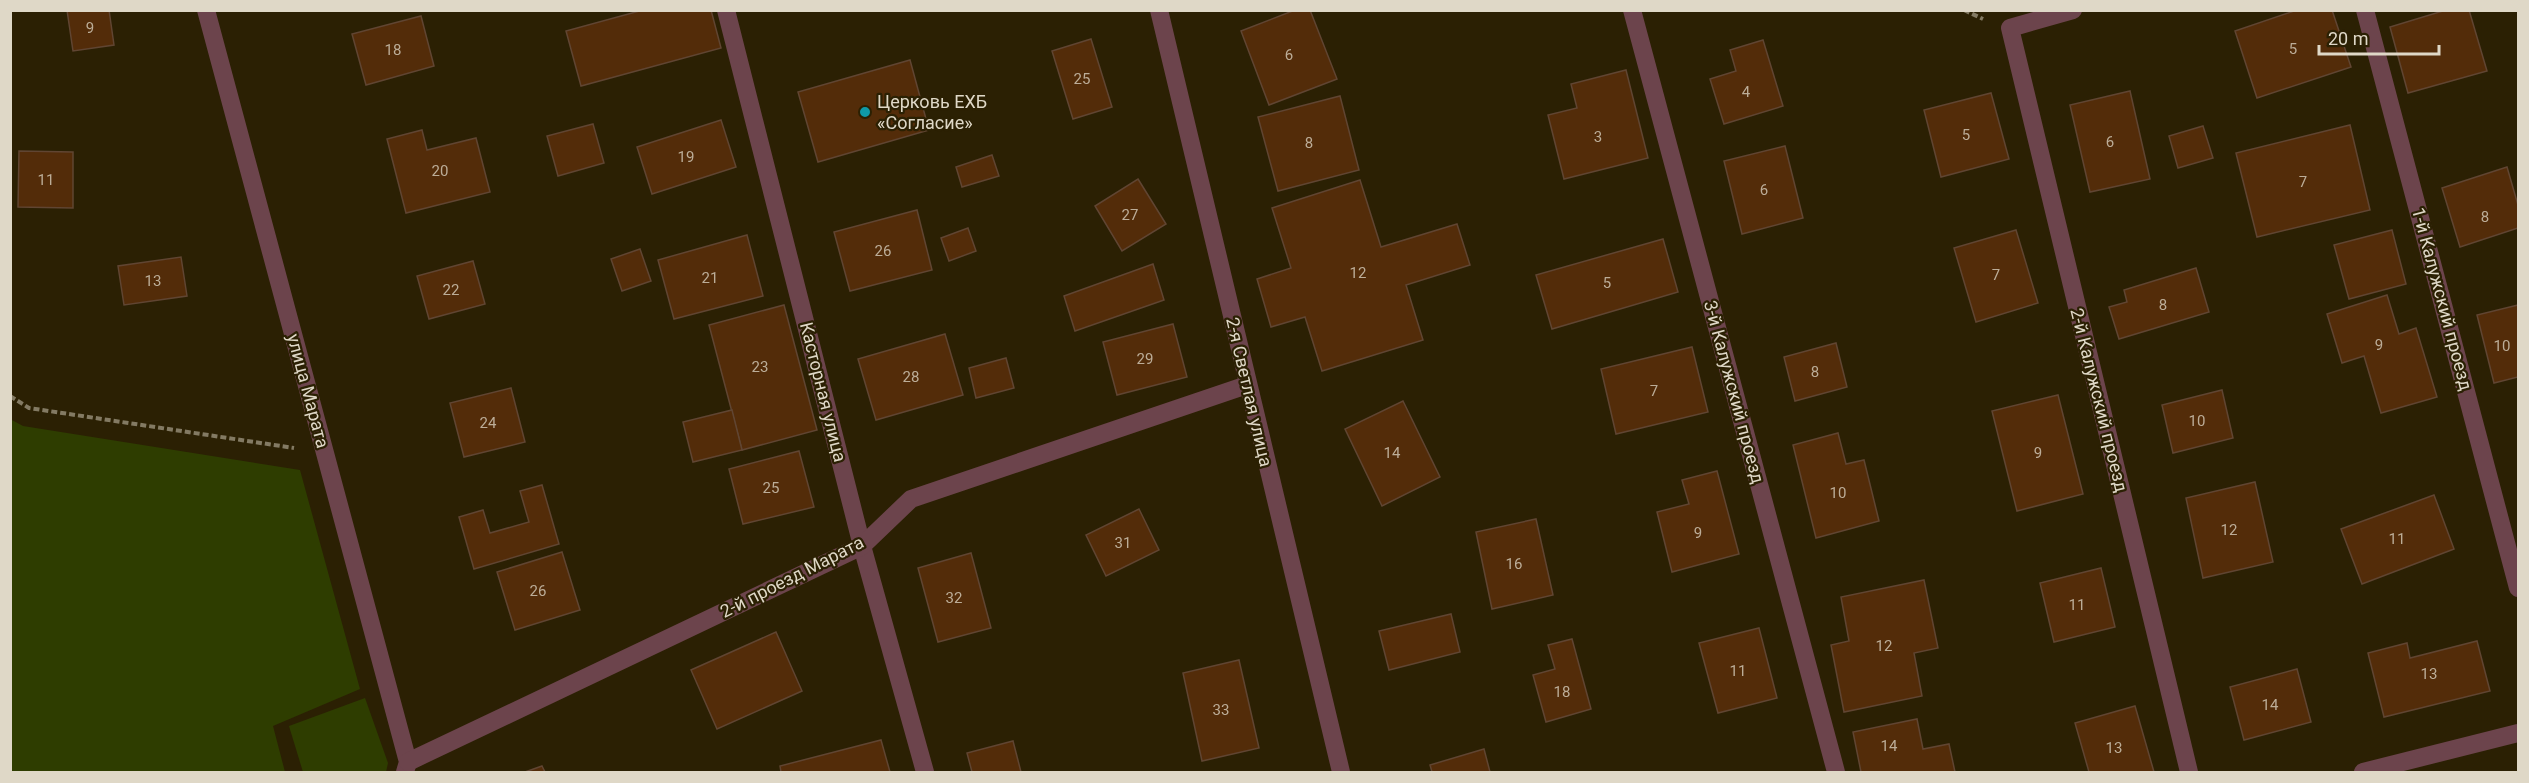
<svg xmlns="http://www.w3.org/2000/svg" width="2529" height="783" viewBox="0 0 2529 783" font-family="Roboto,sans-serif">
  <rect width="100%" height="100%" fill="#2b2003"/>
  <g fill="#2e3d00">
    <path d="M10 419 23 426 300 470 360 689 273 726 285 772H11Z"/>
    <path d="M365 698 388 763 386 772H303L289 726Z"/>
  </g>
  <g fill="#532c09" stroke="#604532" stroke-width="1.5">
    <path d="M67 10H109L114 45 73 51Z"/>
    <path d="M643 10H711L721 48 581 86 566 31Z"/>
    <path d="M1295 10H1310L1337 79 1269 105 1241 31Z"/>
    <path d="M2297 10H2332L2351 67 2257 98 2235 31Z"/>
    <path d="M2446 10H2469L2487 71 2408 93 2390 27Z"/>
    <path d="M421 16 434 66 366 85 352 34Z"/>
    <path d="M1091 39 1112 107 1073 119 1052 51Z"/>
    <path d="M1763 40 1783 106 1724 124 1710 79 1736 71 1730 50Z"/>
    <path d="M910 60 929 130 818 162 798 92Z"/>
    <path d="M1626 70 1648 158 1564 179 1548 115 1577 108 1571 84Z"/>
    <path d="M2130 91 2150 179 2090 192 2070 105Z"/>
    <path d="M1991 93 2009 159 1941 177 1924 110Z"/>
    <path d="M1340 96 1359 170 1278 191 1258 117Z"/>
    <path d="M721 120 736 167 652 194 637 147Z"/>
    <path d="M593 124 604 163 558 176 547 136Z"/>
    <path d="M2350 125 2370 210 2257 237 2236 153Z"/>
    <path d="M2203 126 2213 158 2178 168 2169 136Z"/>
    <path d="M422 130 427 150 476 138 490 192 406 213 387 139Z"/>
    <path d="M1785 146 1803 218 1742 234 1724 161Z"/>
    <path d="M19 151 73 152V208L18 207Z"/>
    <path d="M992 155 999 176 962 187 956 167Z"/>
    <path d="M2507 167 2518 205V228L2460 247 2442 188Z"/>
    <path d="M1138 179 1166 224 1122 251 1095 206Z"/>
    <path d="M1360 180 1381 247 1457 224 1470 265 1406 285 1423 340 1322 371 1305 317 1271 327 1257 279 1291 268 1272 208Z"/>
    <path d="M917 210 932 270 850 291 834 232Z"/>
    <path d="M968 228 976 251 949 261 941 238Z"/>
    <path d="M2016 230 2038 303 1976 322 1954 248Z"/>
    <path d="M2392 230 2406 284 2349 299 2334 245Z"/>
    <path d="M747 235 763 296 674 319 658 260Z"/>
    <path d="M1663 239 1678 292 1552 329 1536 275Z"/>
    <path d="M640 249 651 281 622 291 611 259Z"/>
    <path d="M181 257 187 296 124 305 118 266Z"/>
    <path d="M473 261 485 304 429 319 417 276Z"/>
    <path d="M1153 264 1164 300 1075 331 1064 296Z"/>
    <path d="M2196 268 2209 312 2119 339 2109 307 2127 302 2124 290Z"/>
    <path d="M2387 295 2399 334 2416 328 2437 397 2381 413 2364 356 2342 363 2327 314Z"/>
    <path d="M784 305 817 430 742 450 709 325Z"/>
    <path d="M2518 305V377L2494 383 2477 315Z"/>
    <path d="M1173 324 1187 377 1117 395 1103 342Z"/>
    <path d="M945 334 963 395 876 420 858 359Z"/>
    <path d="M1836 343 1847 387 1795 401 1784 357Z"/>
    <path d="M1692 347 1708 412 1616 434 1601 369Z"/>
    <path d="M1006 358 1014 388 976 398 969 368Z"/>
    <path d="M511 388 525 442 464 457 450 403Z"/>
    <path d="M2222 390 2233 438 2173 453 2162 405Z"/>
    <path d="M2058 395 2083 494 2017 511 1992 411Z"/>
    <path d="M1403 401 1440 477 1382 506 1345 429Z"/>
    <path d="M732 410 742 450 693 462 683 422Z"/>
    <path d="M1838 433 1846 464 1864 460 1879 521 1816 538 1793 445Z"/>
    <path d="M799 451 814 507 743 524 729 469Z"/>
    <path d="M1717 471 1739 554 1672 572 1657 512 1689 504 1682 480Z"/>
    <path d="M2255 482 2273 562 2203 578 2186 498Z"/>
    <path d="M542 485 559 544 474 569 459 517 483 510 490 533 529 522 520 491Z"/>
    <path d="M2434 495 2454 549 2362 584 2341 529Z"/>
    <path d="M1139 509 1159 550 1106 576 1086 535Z"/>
    <path d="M1536 519 1553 595 1492 609 1476 532Z"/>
    <path d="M562 552 580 610 515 630 497 572Z"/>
    <path d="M971 553 991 628 938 642 918 568Z"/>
    <path d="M2101 568 2115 627 2054 642 2040 583Z"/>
    <path d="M1924 580 1938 648 1914 653 1922 696 1844 712 1831 645 1849 641 1841 597Z"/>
    <path d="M1451 614 1460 652 1389 670 1379 631Z"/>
    <path d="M1759 628 1777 698 1718 713 1699 643Z"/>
    <path d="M776 632 802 691 717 729 691 670Z"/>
    <path d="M1572 639 1591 709 1546 722 1533 675 1555 669 1548 645Z"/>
    <path d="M2477 641 2490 691 2384 717 2368 653 2407 643 2410 658Z"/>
    <path d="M1239 660 1259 748 1202 761 1183 673Z"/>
    <path d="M2297 669 2311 722 2244 740 2230 687Z"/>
    <path d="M2135 706 2154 772H2089L2075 723Z"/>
    <path d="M1917 719 1923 749 1949 744 1955 772H1861L1853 732Z"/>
    <path d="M881 740 890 772H781L780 766Z"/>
    <path d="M1013 741 1021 772H972L967 753Z"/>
    <path d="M1484 749 1490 772H1432L1430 765Z"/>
    <path d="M542 766 545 772H525Z"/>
  </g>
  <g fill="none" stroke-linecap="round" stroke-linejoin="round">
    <g stroke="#837a63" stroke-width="4" stroke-dasharray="6 3" stroke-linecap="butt">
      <path d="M1964 10 1983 19"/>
      <path d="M10 396 29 408 294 448"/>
    </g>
    <g stroke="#6c444c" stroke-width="18">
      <path d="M206 10 408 762 405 772"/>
      <path d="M726 10 862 546 925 772"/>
      <path d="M1159 10 1341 772"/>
      <path d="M1632 10 1836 772"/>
      <path d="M2073 10 2010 28 2189 772"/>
      <path d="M2365 10 2518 588"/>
      <path d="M408 762 862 546 911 499 1247 385"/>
      <path d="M2363 772 2518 733"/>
    </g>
  </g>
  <circle fill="#0f9aa8" stroke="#2b2003" stroke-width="2" cx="865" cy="112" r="6"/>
  <g text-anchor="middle" stroke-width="4.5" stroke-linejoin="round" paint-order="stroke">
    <g font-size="15" fill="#bcad98">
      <text x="90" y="33">9</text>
      <text x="2293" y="54">5</text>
      <text x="393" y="55">18</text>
      <text x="1289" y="60">6</text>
      <text x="1082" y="84">25</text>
      <text x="1746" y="97">4</text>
      <text x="1966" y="140">5</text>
      <text x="1598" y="142">3</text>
      <text x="2110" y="147">6</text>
      <text x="1309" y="148">8</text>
      <text x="686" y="162">19</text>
      <text x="440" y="176">20</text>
      <text x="46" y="185">11</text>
      <text x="2303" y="187">7</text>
      <text x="1764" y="195">6</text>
      <text x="1130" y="220">27</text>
      <text x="2485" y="222">8</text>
      <text x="883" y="256">26</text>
      <text x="1358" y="278">12</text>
      <text x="1996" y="280">7</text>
      <text x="710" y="283">21</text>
      <text x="153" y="286">13</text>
      <text x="1607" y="288">5</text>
      <text x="451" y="295">22</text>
      <text x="2163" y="310">8</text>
      <text x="2379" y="350">9</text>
      <text x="2502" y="351">10</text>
      <text x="1145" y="364">29</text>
      <text x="760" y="372">23</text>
      <text x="1815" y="377">8</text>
      <text x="911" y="382">28</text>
      <text x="1654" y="396">7</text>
      <text x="2197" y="426">10</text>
      <text x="488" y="428">24</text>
      <text x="1392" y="458">14</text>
      <text x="2038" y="458">9</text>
      <text x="771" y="493">25</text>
      <text x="1838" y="498">10</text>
      <text x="2229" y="535">12</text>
      <text x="1698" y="538">9</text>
      <text x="2397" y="544">11</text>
      <text x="1123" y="548">31</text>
      <text x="1514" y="569">16</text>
      <text x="538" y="596">26</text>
      <text x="954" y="603">32</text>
      <text x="2077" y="610">11</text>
      <text x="1884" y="651">12</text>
      <text x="1738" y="676">11</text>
      <text x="2429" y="679">13</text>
      <text x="1562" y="697">18</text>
      <text x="2270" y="710">14</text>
      <text x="1221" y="715">33</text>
      <text x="1889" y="751">14</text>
      <text x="2114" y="753">13</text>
    </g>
    <g font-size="18" fill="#dfd8c7" stroke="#2b2003" text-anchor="start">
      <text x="877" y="108">Церковь ЕХБ<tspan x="877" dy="21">«Согласие»</tspan></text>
    </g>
    <g font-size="18" fill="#dfd8c7" stroke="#2b2003">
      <text transform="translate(2442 299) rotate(75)" y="6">1-й Калужский проезд</text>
      <text transform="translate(308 391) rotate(75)" y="6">улица Марата</text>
      <text transform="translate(823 392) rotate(76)" y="6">Касторная улица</text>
      <text transform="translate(1249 392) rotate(77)" y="6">2-я Светлая улица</text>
      <text transform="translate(1734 392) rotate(75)" y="6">3-й Калужский проезд</text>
      <text transform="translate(2099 400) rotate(76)" y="6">2-й Калужский проезд</text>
      <text transform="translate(792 577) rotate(-27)" y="6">2-й проезд Марата</text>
    </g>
  </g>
  <rect width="2529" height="783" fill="none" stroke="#dfd8c7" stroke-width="24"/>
  <path d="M2319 45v9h120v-9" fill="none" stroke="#dfd8c7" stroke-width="3"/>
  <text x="2328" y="45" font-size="18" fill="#dfd8c7" stroke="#2b2003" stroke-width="4.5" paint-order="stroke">20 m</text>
</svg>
